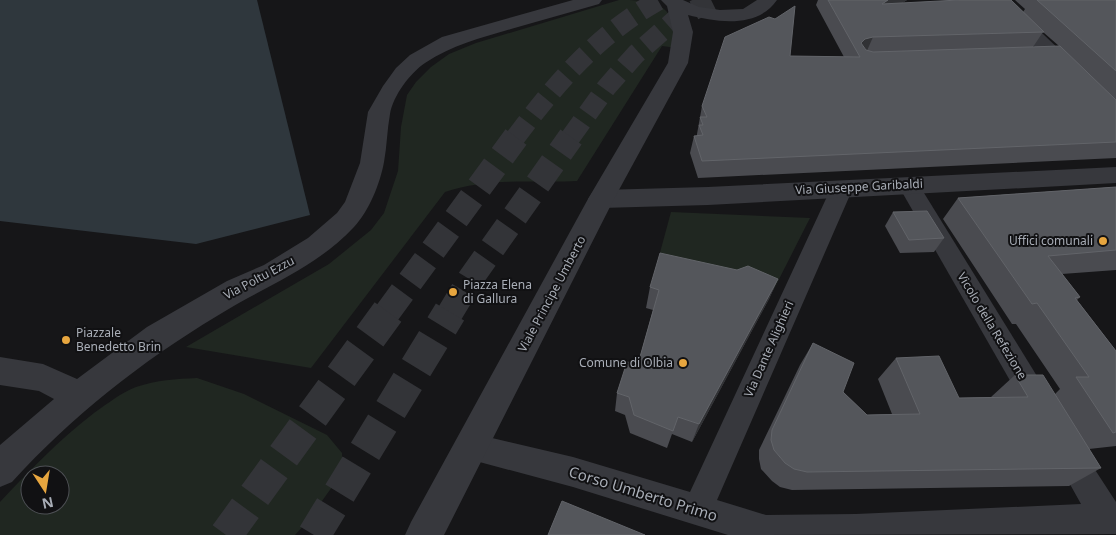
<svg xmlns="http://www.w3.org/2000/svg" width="1116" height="535" viewBox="0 0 1116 535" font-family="'Noto Sans',sans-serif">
  <rect width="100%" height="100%" fill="#161618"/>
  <g fill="#202721" fill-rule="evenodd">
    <path d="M619 0C636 0 661 0 670 16 675 25 675 38 677 48L662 46 577 181C534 183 488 177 445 192L311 368 186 347 329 264 371 230 384 213 398 171 401 127 407 95 416 82 431 67 449 54 476 43Z"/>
    <path d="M671 212 810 218 773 291 658 260Z"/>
    <path d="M197 378 244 394 327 435 342 453V473L307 522 295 535H0V502C30 470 59 440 94 413 107 404 122 392 136 387 157 380 176 379 197 378ZM30 475H60V505H30Z"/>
  </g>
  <path fill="#2f373d" d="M0 0H257L310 215 196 244 0 221Z"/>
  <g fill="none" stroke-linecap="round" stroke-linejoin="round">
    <g stroke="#333438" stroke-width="20" stroke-dasharray="20 10" stroke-linecap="butt">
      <path d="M515 138C558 81 596 36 659 0"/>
      <path d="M570 138 606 88 636 54 676 19 715 0"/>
    </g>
    <g stroke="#333438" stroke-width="26" stroke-dasharray="26 13" stroke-linecap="butt">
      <path d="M387 313 516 137"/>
      <path d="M450 313 471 278 571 137"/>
    </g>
    <g stroke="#333438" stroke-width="33" stroke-dasharray="33 16" stroke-linecap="butt">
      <path d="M226 535 388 312"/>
      <path d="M314 535 450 312"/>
    </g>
    <g fill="#37383d" fill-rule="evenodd">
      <path d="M909 178 916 180 1048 394 1052 403 1048 412 1038 416 1028 412 898 185 902 180Z"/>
      <path d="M842 181 850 183 853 188 717 500 766 515 856 514 1081 504 1052 452 1057 442 1067 438 1077 442 1116 502V534L728 535 573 487 461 457 456 447 461 437 471 433 573 457 690 492 831 188 834 183Z"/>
    </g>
    <g fill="#37383d" fill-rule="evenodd">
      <path d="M573 0H602L599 4C570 12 540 21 511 29 481 38 452 45 425 63 410 73 393 96 390 114 387 130 387 146 384 162 380 184 369 211 354 227 316 268 263 287 217 316 142 361 71 417 12 482L0 487V445L54 399 39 391 0 385V357L43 364 77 379 147 327 227 281 264 265 308 238 337 213 345 202 360 163 368 112 383 86 396 68 410 55 442 37Z"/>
      <path d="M988 0H1007L1116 103V122L1108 120Z"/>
      <path d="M1116 167V183L708 205 601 208 592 205 588 199 592 193 601 190 708 187Z"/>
    </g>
    <path fill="#37383d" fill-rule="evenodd" d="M661 0H683L699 7 720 10 743 9 757 0H777C757 29 717 22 688 15L693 32 688 63 614 199 444 535H405L411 522 588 199 668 63 673 32 667 6Z"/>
  </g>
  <g fill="#4a4b50" fill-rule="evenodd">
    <path d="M818 0H907L902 3 1023 12 1025 9 1015 0H1116V158L698 178 690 153 694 136H697V134L702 106 790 56 844 57 816 5ZM1043 32 1059 46 1033 47Z"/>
    <path d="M1116 187V270L1062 274 1080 297 1077 300 1116 351V446L1089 449 1101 468 1069 486 792 490 780 487 772 481 761 469 759 459V450L800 365 813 343 843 392 867 415 892 414 878 379 896 358 959 398 991 397 1015 375 1055 394 1060 389 1016 324H1012L943 219 958 198Z"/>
    <path d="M893 212 944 238 934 252 900 253 885 226Z"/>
    <path d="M737 270 778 279 769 299 692 442 672 434 667 448 630 433 625 415 615 411 617 393 638 364 653 310 646 308 650 287Z"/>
  </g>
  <g fill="#313235">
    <path d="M888 0H907L875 20 882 4Z"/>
    <path d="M873 37 866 53 861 43 865 39Z"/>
    <path d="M778 279 769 299 692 442 699 424Z"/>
  </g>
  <g fill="#54565b" stroke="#626469">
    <path d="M828 0H888L882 4 959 0H1011L1044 32 873 37 865 39 861 43 866 50 873 52 1060 46 1116 100V142L702 161 694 136 703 135 699 125H703L700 117H707L702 106 725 37 769 17 775 19 795 6 790 56 860 57Z"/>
    <path d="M1037 0H1116V71Z"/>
    <path d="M1116 187V250L1048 256 1080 297 1075 298 1116 351V432L1113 433 1076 377H1089L1037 303 1032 304 958 198Z"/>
    <path d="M927 211 944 238 909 240 893 212Z"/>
    <path d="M660 253 737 270 748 266 778 279 699 424 678 417 673 431 634 415 629 397 617 393 627 362 638 364 659 290 650 287Z"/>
    <path d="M813 343 854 363 843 392 867 415 920 414 896 358 939 356 959 398 1028 397 1015 375H1043L1101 468 807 472 794 469 785 463 774 450 771 440 772 430Z"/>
    <path d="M562 501 645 535H548Z"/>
  </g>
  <g fill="#e7a63f" stroke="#111113" stroke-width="2">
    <circle cx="1103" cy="241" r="5"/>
    <circle cx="453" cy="292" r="5"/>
    <circle cx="66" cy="340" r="5"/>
    <circle cx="683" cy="363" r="5"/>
  </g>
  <g text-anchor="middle" stroke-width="4" stroke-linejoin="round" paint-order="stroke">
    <g font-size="12" fill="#a9aeb7" stroke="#111113">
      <text transform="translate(859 187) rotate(-3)" y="4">Via Giuseppe Garibaldi</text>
      <text transform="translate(259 278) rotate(-28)" y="4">Via Poltu Ezzu</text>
      <text transform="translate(552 294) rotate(-62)" y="4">Viale Principe Umberto</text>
      <text transform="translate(992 326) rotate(59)" y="4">Vicolo della Refezione</text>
      <text transform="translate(769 349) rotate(-66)" y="4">Via Dante Alighieri</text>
    </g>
    <g font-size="12" fill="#a9aeb7" stroke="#111113" text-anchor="end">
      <text x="1093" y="245">Uffici comunali</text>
      <text x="463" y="289" text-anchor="start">Piazza Elena<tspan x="463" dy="14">di Gallura</tspan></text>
      <text x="76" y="337" text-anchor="start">Piazzale<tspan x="76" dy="14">Benedetto Brin</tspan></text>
      <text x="673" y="367">Comune di Olbia</text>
    </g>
    <g font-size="15" fill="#a9aeb7" stroke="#111113">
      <text transform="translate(643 494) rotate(17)" y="5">Corso Umberto Primo</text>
    </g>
  </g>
  <g transform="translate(45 490) rotate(168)"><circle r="24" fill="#111113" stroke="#4e5055"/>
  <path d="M0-4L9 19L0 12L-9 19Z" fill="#e7a63f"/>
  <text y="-8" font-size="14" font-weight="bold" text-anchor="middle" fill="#a9aeb7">N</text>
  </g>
</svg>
